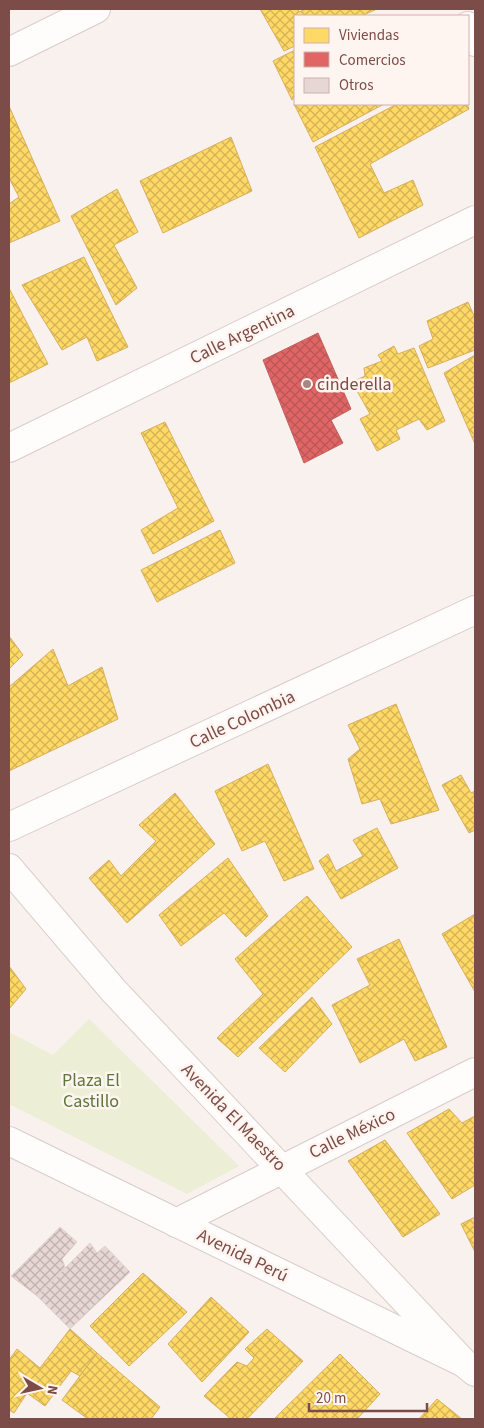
<svg xmlns="http://www.w3.org/2000/svg" width="484" height="1428" viewBox="0 0 484 1428" font-family="'Source Sans 3',sans-serif">
  <defs>
    <pattern id="homes-cross-hatch" width="8" height="8" patternUnits="userSpaceOnUse" patternTransform="scale(1.25)"><rect width="8" height="8" fill="#ffd966"/><path d="M0 0l8 8M0 8l8-8" fill="none" stroke="#d3b256"/></pattern>
    <pattern id="shops-cross-hatch" width="8" height="8" patternUnits="userSpaceOnUse" patternTransform="scale(1.25)"><rect width="8" height="8" fill="#e06666"/><path d="M0 0l8 8M0 8l8-8" fill="none" stroke="#bb5656"/></pattern>
    <pattern id="building-cross-hatch" width="8" height="8" patternUnits="userSpaceOnUse" patternTransform="scale(1.25)"><rect width="8" height="8" fill="#e6d7d4"/><path d="M0 0l8 8M0 8l8-8" fill="none" stroke="#bfb1ae"/></pattern>
  </defs>
  <rect width="100%" height="100%" fill="#f9f1ed"/>
  <path fill="#ecefd6" d="M89 1019 239 1166 187 1194 9 1104V1032L53 1055Z"/>
  <g fill="url(#homes-cross-hatch)" stroke="#d8af5d">
    <path d="M260 9H298L299 12 306 9H377L361 16H295V46L284 51Z"/>
    <path d="M295 50V98L292 100 273 61Z"/>
    <path d="M295 103V104H384L313 142 294 104Z"/>
    <path d="M397 104H467L469 109 370 164 384 193 413 180 423 205 359 238 315 147Z"/>
    <path d="M9 106 60 221 9 243V204L19 197 9 178Z"/>
    <path d="M231 137 252 191 163 233 140 181Z"/>
    <path d="M117 189 138 232 114 245 137 288 116 305 71 216Z"/>
    <path d="M84 257 128 347 97 361 87 337 62 350 22 285Z"/>
    <path d="M9 288 48 364 9 383Z"/>
    <path d="M468 302 475 318V350L428 368 419 346 433 339 427 321Z"/>
    <path d="M394 346 398 354 414 348 445 421 427 430 419 419 396 430 400 439 377 451 360 419 370 414 352 382 365 376 364 368 382 361 378 355Z"/>
    <path d="M475 355V444L444 373Z"/>
    <path d="M165 422 214 521 153 554 141 530 178 508 141 433Z"/>
    <path d="M220 530 235 563 157 602 141 570Z"/>
    <path d="M9 636 23 655 9 669Z"/>
    <path d="M53 649 68 686 102 667 118 719 9 771V687Z"/>
    <path d="M396 704 439 810 391 824 380 799 362 804 348 759 360 749 348 725Z"/>
    <path d="M268 764 314 869 284 881 265 841 242 851 215 791Z"/>
    <path d="M461 775 471 793 475 791V830L469 833 442 785Z"/>
    <path d="M175 793 215 844 127 923 89 878 109 860 121 876 156 841 139 825Z"/>
    <path d="M377 828 398 868 341 899 319 861 328 854 336 871 363 856 353 840Z"/>
    <path d="M228 858 268 916 246 937 224 913 181 946 159 915Z"/>
    <path d="M307 896 352 947 238 1057 217 1038 263 994 235 959Z"/>
    <path d="M475 914V992L442 934Z"/>
    <path d="M399 939 447 1047 415 1061 404 1039 360 1063 332 1005 370 985 357 959Z"/>
    <path d="M9 966 26 989 9 1009Z"/>
    <path d="M312 997 332 1024 285 1072 259 1048Z"/>
    <path d="M449 1109 462 1123 475 1116V1185L452 1199 407 1133Z"/>
    <path d="M385 1140 440 1214 403 1237 348 1161Z"/>
    <path d="M475 1217V1252L461 1224Z"/>
    <path d="M143 1273 187 1312 129 1366 90 1326Z"/>
    <path d="M211 1297 249 1332 202 1382 168 1344Z"/>
    <path d="M70 1329 97 1353 80 1376 71 1371 45 1406 27 1393 14 1413 9 1410V1360L17 1349 40 1368Z"/>
    <path d="M267 1329 303 1361 247 1419H231L204 1396 237 1362 247 1366 254 1358 245 1349Z"/>
    <path d="M97 1353 160 1407 151 1419H88L62 1400Z"/>
    <path d="M340 1354 380 1394 357 1419H274Z"/>
    <path d="M437 1399 462 1419H419Z"/>
  </g>
  <path fill="url(#shops-cross-hatch)" stroke="#c25e5d" d="M318 333 351 409 331 420 343 443 304 463 263 360Z"/>
  <g fill="url(#building-cross-hatch)" stroke="#e3d2ce">
    <path d="M60 1227 77 1242 62 1259 65 1267 37 1296 11 1276Z"/>
    <path d="M90 1243 97 1253 105 1246 130 1272 70 1329 37 1296Z"/>
  </g>
  <g fill="none" stroke-linecap="round" stroke-linejoin="round">
    <g stroke="#d9ccca" stroke-width="30">
      <g id="street">
        <path d="M468 26 475 42"/>
        <path d="M9 52 96 9"/>
        <path d="M9 448 475 220"/>
        <path d="M9 827 475 610"/>
        <path d="M9 1141 462 1362"/>
        <path d="M176 1223 475 1072"/>
      </g>
    </g>
    <g stroke="#daceca" stroke-width="30">
      <path id="secondary" d="M9 868 113 990 464 1363 475 1372"/>
    </g>
    <use href="#street" stroke="#fefdfc" stroke-width="28"/>
    <use href="#secondary" stroke="#fefdfc" stroke-width="28"/>
  </g>
  <circle fill="#a88682" stroke="#fff5f0" stroke-width="2" cx="307" cy="384" r="5"/>
  <g text-anchor="middle" stroke-width="5" stroke-linejoin="round" paint-order="stroke">
    <g font-size="18" fill="#7c4c48" stroke="#fff5f0">
      <text transform="translate(242 334) rotate(-26)" y="6">Calle Argentina</text>
      <text transform="translate(242 719) rotate(-25)" y="6">Calle Colombia</text>
      <text transform="translate(234 1117) rotate(46)" y="6">Avenida El Maestro</text>
      <text transform="translate(352 1133) rotate(-26)" y="6">Calle México</text>
      <text transform="translate(243 1255) rotate(26)" y="6">Avenida Perú</text>
    </g>
    <g font-size="18" fill="#7c4c48" stroke="#fff5f0" text-anchor="start">
      <text x="317" y="390">cinderella</text>
    </g>
    <g font-size="18" fill="#5c773a" stroke="#fff5f0">
      <text x="91" y="1086">Plaza El<tspan x="91" dy="21">Castillo</tspan></text>
    </g>
  </g>
  <rect width="484" height="1428" fill="none" stroke="#7c4c48" stroke-width="20"/>
  <rect x="294" y="15" width="175" height="90" fill="#fff5f0" stroke="#cbb1ad"/>
  <rect x="304" y="28" width="25" height="15" fill="#ffd966" stroke="#cbb1ad"/>
  <text x="339" y="40" font-size="15" fill="#7c4c48">Viviendas</text>
  <rect x="304" y="52" width="25" height="15" fill="#e06666" stroke="#cbb1ad"/>
  <text x="339" y="65" font-size="15" fill="#7c4c48">Comercios</text>
  <rect x="304" y="78" width="25" height="15" fill="#e6d7d4" stroke="#cbb1ad"/>
  <text x="339" y="90" font-size="15" fill="#7c4c48">Otros</text>
  <g transform="translate(40 1388) rotate(99)" stroke="#fff5f0" stroke-width="4" paint-order="stroke">
  <path d="M0-4L9 19L0 12L-9 19Z" fill="#7c4c48"/>
  <text y="-8" font-size="14" font-weight="bold" text-anchor="middle" fill="#7c4c48">N</text>
  </g>
  <path d="M309 1403v8h118v-8" fill="none" stroke="#7c4c48" stroke-width="2.5"/>
  <text x="316" y="1403" font-size="15" fill="#7c4c48" stroke="#fff5f0" stroke-width="4" paint-order="stroke">20 m</text>
</svg>
